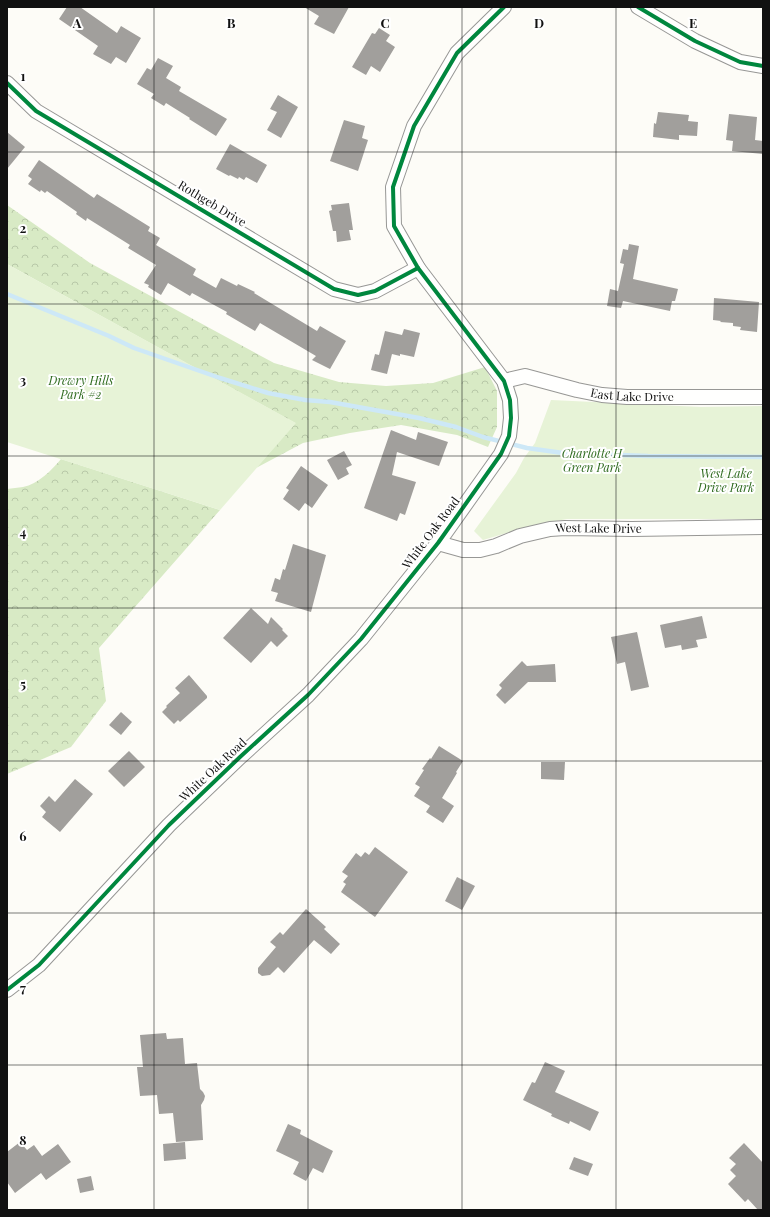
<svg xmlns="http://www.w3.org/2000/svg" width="770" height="1217" viewBox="0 0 770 1217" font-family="'Playfair Display',serif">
  <defs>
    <pattern id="forest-crowns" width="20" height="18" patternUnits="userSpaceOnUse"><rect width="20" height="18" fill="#d8eac5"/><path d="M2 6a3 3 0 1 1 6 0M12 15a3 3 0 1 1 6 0" fill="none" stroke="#b8c8a8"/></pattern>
  </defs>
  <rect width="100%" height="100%" fill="#fdfcf7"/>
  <g fill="url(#forest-crowns)">
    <path d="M7 205 90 263 274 363 339 382 386 386 433 383 485 367 497 391V427L488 447 457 435 401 425 350 433 303 443 256 468 295 423 7 264Z"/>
    <path d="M61 459 220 510 99 648 106 701 71 747 7 774V489C12 488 18 488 23 487 38 484 52 470 61 459Z"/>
  </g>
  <g fill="#e7f3d7">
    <path d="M7 264 296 423 220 510 7 442Z"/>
    <path d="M551 400 701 407 763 406V519H567L534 525 483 540 474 531 516 473 524 458 535 443Z"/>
  </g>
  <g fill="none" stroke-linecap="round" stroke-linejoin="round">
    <path stroke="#cde8f7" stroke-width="4.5" d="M7 294 109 336 134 348 220 378 268 393 305 400 330 402 419 418 456 427 483 437 527 448 563 453 648 456 763 457"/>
  </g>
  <g fill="#a19f9c">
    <path d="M67 7H80L117 33 121 26 141 38 126 63 116 57 111 64 93 54 98 46 59 19Z"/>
    <path d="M304 7H349L334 34 314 24 319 16Z"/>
    <path d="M379 28 390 35 386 41 395 47 380 72 371 66 366 75 352 67 372 33 375 34Z"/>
    <path d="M158 58 173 66 166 78 181 87 179 91 227 119 216 136 189 119 190 118 166 103 164 106 151 98 154 94 137 84 147 68 151 70Z"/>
    <path d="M278 95 298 107 281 138 267 130 277 112 270 109Z"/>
    <path d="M658 112 689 115 688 121 698 122 697 136 679 135V140L653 137 654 123 656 124Z"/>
    <path d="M729 114 757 117 755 140 763 141V154L732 151 733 141 726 140Z"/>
    <path d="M344 120 365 126 362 138 368 140 358 171 330 161Z"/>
    <path d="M7 132 25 147 7 169Z"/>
    <path d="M230 144 267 165 257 183 246 177 244 180 239 177 238 179 230 175 229 176 216 169Z"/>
    <path d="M39 160 94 198 97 194 150 227 148 231 160 238 156 245 196 269 193 275 216 288 221 278 237 286 238 284 255 292 254 293 317 331 320 326 346 341 330 369 312 360 316 356 260 323 255 331 226 314 227 312 192 293 190 296 168 283 161 295 148 287 149 285 144 283 156 265 128 248 130 245 87 218 86 221 76 214 77 212 47 191 45 193 41 190 40 192 28 184 32 179 28 176Z"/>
    <path d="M349 203 353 230H349L351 240 337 242 336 231H333L329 211 332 210 331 205Z"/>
    <path d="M629 244 639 246 633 279 678 289 675 301H672L670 311 623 301 621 308 607 306 610 289 618 291 624 264 620 263 623 249 628 250Z"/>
    <path d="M714 298 759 302 757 332 740 330 741 327 733 326V323L720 322 721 321 713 320Z"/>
    <path d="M404 329 420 333 414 357 400 354V356L392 354 387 374 371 370 375 354 379 355 385 331 402 335Z"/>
    <path d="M391 430 416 440 418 432 448 442 439 466 397 452 392 475 416 482 405 515 400 513 397 521 364 508Z"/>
    <path d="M344 451 352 465 346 468 349 474 338 480 327 460Z"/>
    <path d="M301 466 328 485 312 508 305 503 299 511 283 499 289 490 286 488Z"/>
    <path d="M293 544 326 555 311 612 275 601 278 593 271 591 275 578 280 580 283 569 285 570Z"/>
    <path d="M251 608 268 624 271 617 283 629 282 630 288 636 277 647 271 641 251 663 223 638Z"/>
    <path d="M702 616 707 638 696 640 698 647 682 650 681 645 665 648 660 625Z"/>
    <path d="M637 632 649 687 631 691 625 662 617 664 611 637Z"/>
    <path d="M522 661 527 666 555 664 556 682H528L505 704 496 695 502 688 499 685Z"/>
    <path d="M189 675 207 696V698L180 722 178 720 174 724 162 712 167 707 166 706 180 693 175 688Z"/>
    <path d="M121 712 132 722 121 735 109 725Z"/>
    <path d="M439 746 463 761 456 772 457 773 442 798 454 806 443 823 426 812 430 806 414 796 420 787 415 784 424 770 422 769 430 758 431 759Z"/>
    <path d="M129 751 145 767 124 787 108 771Z"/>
    <path d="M541 762H565L564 780 541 779Z"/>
    <path d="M75 779 93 794 60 832 42 817 46 812 40 806 49 796 55 802Z"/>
    <path d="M375 847 408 872 375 917 341 892 346 884 343 882 348 876 342 872 356 853 361 857 365 852 369 855Z"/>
    <path d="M457 877 475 886 462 910 445 901Z"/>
    <path d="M306 909 326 927 324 929 340 944 331 954 314 940 284 973 278 967 270 975 262 976 258 973V968L276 947 270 942 280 932 283 935Z"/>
    <path d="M166 1033 167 1039 183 1038 185 1064 197 1063 200 1089 203 1092 205 1096 204 1100 201 1105 203 1140 176 1142 173 1113 159 1114 157 1095 140 1096 137 1067H143L140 1035Z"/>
    <path d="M545 1062 565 1071 555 1092 599 1112 590 1131 570 1121 569 1124 551 1116 552 1114 523 1100 532 1082 535 1083Z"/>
    <path d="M288 1124 301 1130 300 1134 333 1151 323 1173 313 1168 306 1181 293 1174 299 1162 276 1151Z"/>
    <path d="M20 1142 27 1150 34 1145 42 1156 58 1144 71 1162 46 1180 41 1173 15 1193 7 1182V1152Z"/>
    <path d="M185 1142 186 1159 164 1161 163 1144Z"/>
    <path d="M744 1143 763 1163V1210H758L748 1199 745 1202 728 1184 736 1176 730 1170 736 1164 729 1158Z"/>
    <path d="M574 1157 593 1164 588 1176 569 1169Z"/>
    <path d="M91 1176 94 1190 80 1193 77 1179Z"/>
  </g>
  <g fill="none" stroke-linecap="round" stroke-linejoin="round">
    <g stroke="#979795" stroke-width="16">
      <g id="minor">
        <path d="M638 7 695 41 740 62 763 66"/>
        <path d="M7 83 36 111 334 289 358 295 375 291 418 268"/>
        <path id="s1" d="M504 381 525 376 577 390 602 395 627 397H763"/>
        <path id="s2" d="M438 543 463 550H480L496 546 520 536 550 529 565 528 632 529 763 527"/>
        <path d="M7 990 39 965 169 825 240 757 308 695 361 639 438 543 501 454 509 436 511 418 510 400 504 381 418 268 394 226 393 187 414 126 457 53 504 7"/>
      </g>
    </g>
    <use href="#minor" stroke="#fffffe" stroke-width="14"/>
    <g stroke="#fff" stroke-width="6">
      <g id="cycleway">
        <path d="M638 7 695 41 740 62 763 66"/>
        <path d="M7 83 36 111 334 289 358 295 375 291 418 268"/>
        <path d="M7 990 39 965 169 825 240 757 308 695 361 639 438 543 501 454 509 436 511 418 510 400 504 381 418 268 394 226 393 187 414 126 457 53 504 7"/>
      </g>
    </g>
    <use href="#cycleway" stroke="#00873e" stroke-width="4"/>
  </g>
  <path fill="none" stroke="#111" stroke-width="1" stroke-opacity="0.55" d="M154 7V1210M308 7V1210M462 7V1210M616 7V1210M7 152H763M7 304H763M7 456H763M7 608H763M7 761H763M7 913H763M7 1065H763"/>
  <g text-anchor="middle" stroke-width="4" stroke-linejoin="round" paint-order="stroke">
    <g font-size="12" fill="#111" stroke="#fff">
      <text transform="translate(212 204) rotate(31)" y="4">Rothgeb Drive</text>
      <text dy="4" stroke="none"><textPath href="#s1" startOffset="131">East Lake Drive</textPath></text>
      <text dy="4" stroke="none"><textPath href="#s2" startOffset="165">West Lake Drive</textPath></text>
      <text transform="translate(431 533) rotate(-53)" y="4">White Oak Road</text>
      <text transform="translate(213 770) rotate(-43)" y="4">White Oak Road</text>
    </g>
    <g font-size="12" font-style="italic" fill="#2f6b1f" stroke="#fff">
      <text x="81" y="385">Drewry Hills<tspan x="81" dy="14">Park #2</tspan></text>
      <text x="592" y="458">Charlotte H<tspan x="592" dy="14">Green Park</tspan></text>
      <text x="726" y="478">West Lake<tspan x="726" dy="14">Drive Park</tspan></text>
    </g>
  </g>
  <g font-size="13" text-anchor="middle" font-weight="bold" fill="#111" stroke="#fff" stroke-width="4" stroke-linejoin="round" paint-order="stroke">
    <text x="77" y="28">A</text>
    <text x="231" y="28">B</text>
    <text x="385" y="28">C</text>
    <text x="539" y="28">D</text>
    <text x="693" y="28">E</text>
    <text x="23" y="81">1</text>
    <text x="23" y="233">2</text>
    <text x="23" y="385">3</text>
    <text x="23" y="537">4</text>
    <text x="23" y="689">5</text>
    <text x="23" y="841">6</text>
    <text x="23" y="993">7</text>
    <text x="23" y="1145">8</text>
  </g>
  <rect width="770" height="1217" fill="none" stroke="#111111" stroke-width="16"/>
</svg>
